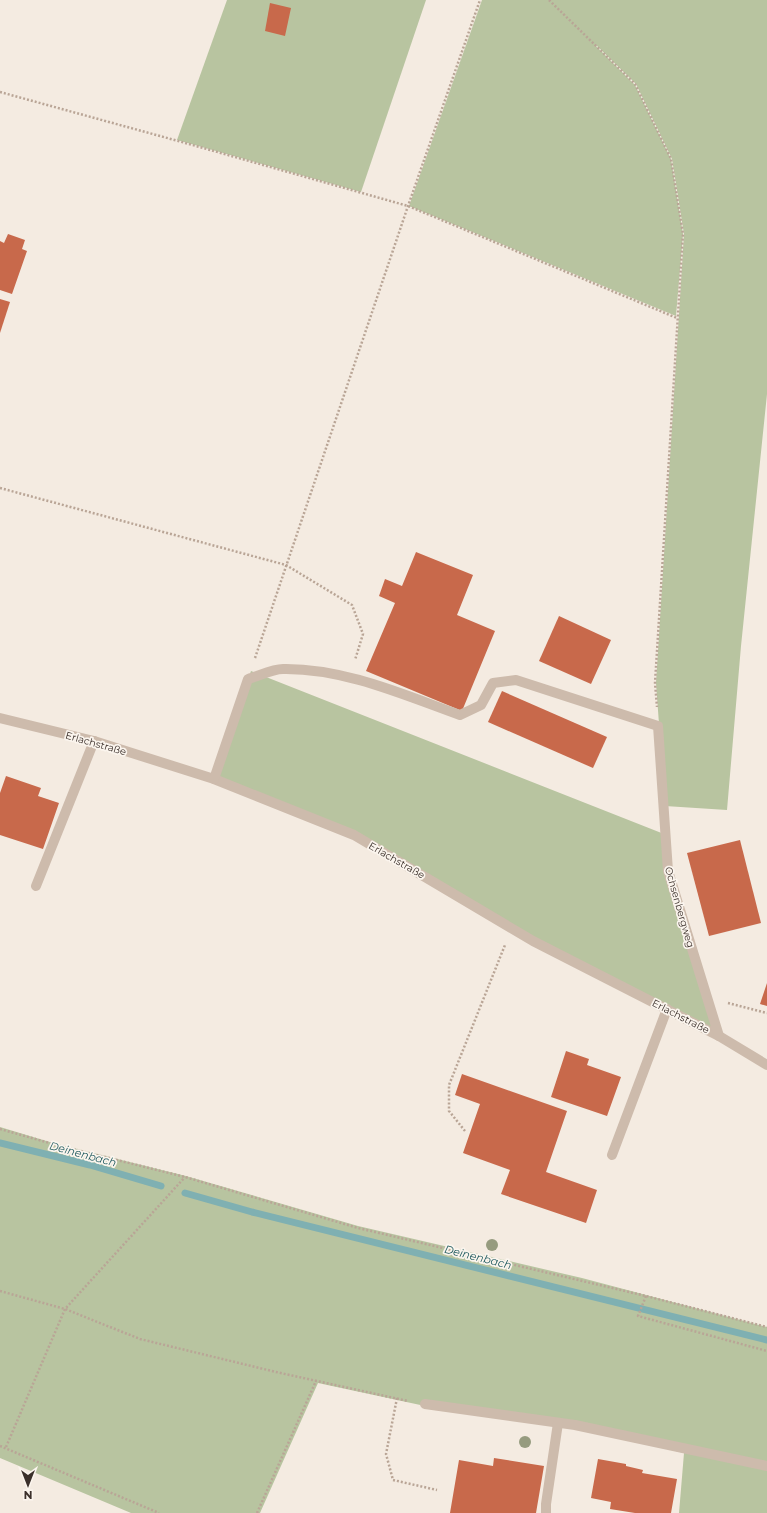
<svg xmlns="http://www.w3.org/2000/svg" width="767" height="1513" viewBox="0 0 767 1513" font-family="Montserrat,sans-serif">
  <rect width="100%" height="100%" fill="#f4ebe1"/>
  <g fill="#b8c4a0">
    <path d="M227 0H426L361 192 177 140Z"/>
    <path d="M482 0H767V394L741 646 727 810 665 806 656 683 684 234 672 159 636 84 596 45H595L635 85 671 159 683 234 676 316 409 206Z"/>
    <path d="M251 671 664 834 667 871 718 1035 534 940 355 834 214 779Z"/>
    <path d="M0 1127 53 1143 186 1176 358 1226 582 1278 767 1327V1513H679L684 1453 574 1427 425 1406 318 1383 260 1513H131L0 1458Z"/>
  </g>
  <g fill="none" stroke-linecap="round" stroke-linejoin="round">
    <g stroke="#7fb0b2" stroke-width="7">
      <path d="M0 1143 90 1165 161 1186"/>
      <path d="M185 1193 252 1212 767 1340"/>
    </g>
  </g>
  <g fill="#c8694b">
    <path d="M270 3 291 8 285 36 265 31Z"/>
    <path d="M8 234 25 240 22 249 27 251 12 294 0 290V241L4 243Z"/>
    <path d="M0 299 10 302 0 333Z"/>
    <path d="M416 552 473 575 457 615 495 631 462 711 366 671 395 603 379 596 385 579 402 586Z"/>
    <path d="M559 616 611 640 591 684 539 661Z"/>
    <path d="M502 691 607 737 593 768 488 722Z"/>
    <path d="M6 776 41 788 38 796 59 803 43 849 0 835V793Z"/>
    <path d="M740 840 761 923 709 936 687 853Z"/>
    <path d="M767 983V1006L760 1004Z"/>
    <path d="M566 1051 589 1059 587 1065 621 1077 607 1116 551 1097Z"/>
    <path d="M462 1074 567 1111 546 1172 597 1190 586 1223 501 1194 510 1170 463 1153 480 1104 455 1095Z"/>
    <path d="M494 1458 544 1466 536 1513H450L459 1460 493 1466Z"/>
    <path d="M598 1459 626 1464V1466L643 1470 642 1473 677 1479 671 1513H635L610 1509 611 1502 591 1498Z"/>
  </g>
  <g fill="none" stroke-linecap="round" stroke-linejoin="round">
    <g stroke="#b9a596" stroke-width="2.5" stroke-dasharray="2 2" stroke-linecap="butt">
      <path d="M549 0 635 84 671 159 683 234 655 683 657 707"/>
      <path d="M0 92 189 144 408 206 677 318"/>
      <path d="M0 488 286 565 352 605 363 634 355 660"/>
      <path d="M255 658 408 206 480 0"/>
      <path d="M728 1003 767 1013"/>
      <path d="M0 1129 53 1144 185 1177 358 1228 646 1296 767 1327"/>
      <path d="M465 1131 449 1111V1085L505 945"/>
      <path d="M0 1291 65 1309 140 1339 276 1372 408 1401"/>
      <path d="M646 1296 638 1316 767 1351"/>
      <path d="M397 1398 386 1454 393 1480 437 1490"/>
      <path d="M0 1446 159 1513"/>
      <path d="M6 1447 65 1309 185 1177"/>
      <path d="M257 1513 316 1381"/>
    </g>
    <g stroke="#cdbbac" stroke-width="10">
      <path d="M0 718 94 741 214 779 354 835 533 941 719 1036 767 1065"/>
      <path d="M214 779 248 679C259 676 272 669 283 669 344 668 404 695 460 715L481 705 493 683 516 680 658 726 668 871 719 1036"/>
      <path d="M36 886 94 741"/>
      <path d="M612 1155 667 1009"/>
      <path d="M425 1404 575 1425 767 1466"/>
      <path d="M546 1513V1504L558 1423"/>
    </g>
  </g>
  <g fill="#969b7f">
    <circle cx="492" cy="1245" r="6"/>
    <circle cx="525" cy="1442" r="6"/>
  </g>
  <g text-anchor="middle" stroke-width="3.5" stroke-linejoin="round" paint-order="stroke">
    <g font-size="10" fill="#3b302b" stroke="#fbf5ee">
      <text transform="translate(96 743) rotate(16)" y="4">Erlachstraße</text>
      <text transform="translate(397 860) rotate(30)" y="4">Erlachstraße</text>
      <text transform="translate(680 907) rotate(74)" y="4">Ochsenbergweg</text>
      <text transform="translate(681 1016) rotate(27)" y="4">Erlachstraße</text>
    </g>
    <g font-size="11" font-style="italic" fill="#1f5a5e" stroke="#fbf5ee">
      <text transform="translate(83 1154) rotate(15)" y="4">Deinenbach</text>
      <text transform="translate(478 1257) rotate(14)" y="4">Deinenbach</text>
    </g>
  </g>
  <g transform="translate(28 1485) rotate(180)" stroke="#fbf5ee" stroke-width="3" paint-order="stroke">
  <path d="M0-3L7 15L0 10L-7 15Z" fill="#3b302b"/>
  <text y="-6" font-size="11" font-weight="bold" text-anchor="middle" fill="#3b302b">N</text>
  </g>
</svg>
